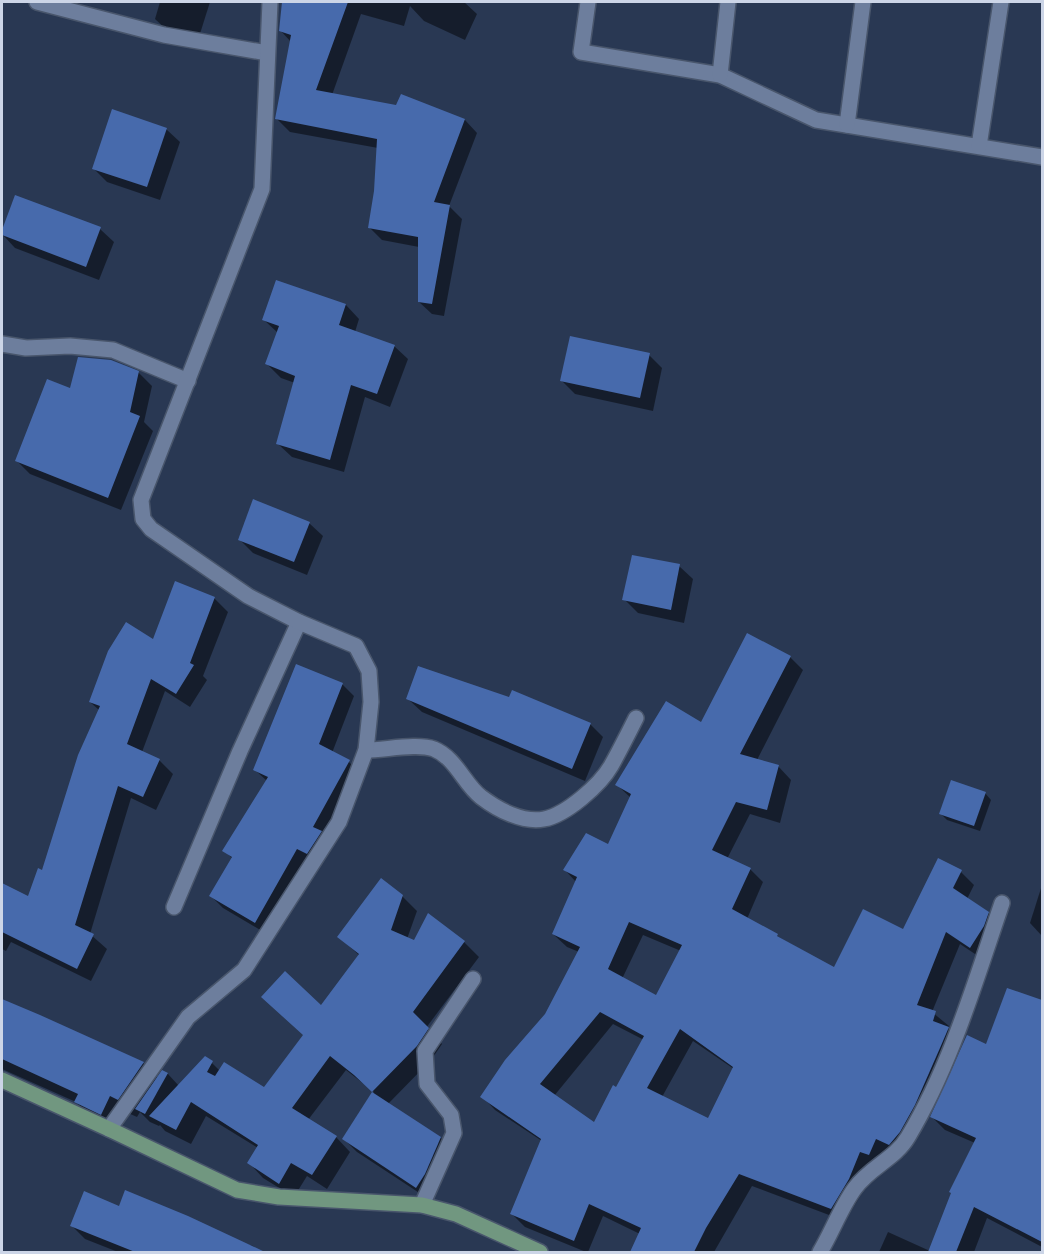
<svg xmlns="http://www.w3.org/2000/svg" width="1044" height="1254" viewBox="0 0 1044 1254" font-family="'Public Sans',sans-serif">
  <rect width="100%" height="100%" fill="#293853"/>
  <g fill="#0007" fill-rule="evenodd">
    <path d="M160 2H210L198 40 168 31 155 19Z"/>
    <path d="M283 2H464L477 14 465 40 424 21 410 6 404 26 361 14 332 95 465 120 477 133 449 206 462 219 444 316 432 314 419 302V247L382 240 369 227 375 191 378 148 290 132 277 119 291 42 280 30Z"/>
    <path d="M166 129 180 142 160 200 107 182 93 168Z"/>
    <path d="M16 197 100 229 114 242 99 280 15 248 2 234Z"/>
    <path d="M277 282 346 305 359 319 355 332 394 346 408 359 390 407 365 397 344 472 292 457 278 444 295 383 281 378 267 364 278 333 264 320Z"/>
    <path d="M649 355 662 368 653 411 575 394 561 380Z"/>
    <path d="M110 361 139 373 152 386 144 422 153 431 121 510 30 474 17 461 71 390Z"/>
    <path d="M309 523 323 536 307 575 253 553 240 540Z"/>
    <path d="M679 566 693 579 684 623 638 613 624 599Z"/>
    <path d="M214 598 228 612 203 676 207 680 190 707 165 691 142 752 159 760 173 774 156 810 131 798 90 934 107 949 91 981 11 942 6 951 2 949V885L29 898 43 872 99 710 90 702 154 642Z"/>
    <path d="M790 657 803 670 757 760 778 766 791 780 780 823 750 814 727 859 750 869 763 882 747 919 835 969 904 931 961 872 974 885 967 899 988 913 1001 926 984 960 960 944 932 1012 949 1026 948 1029 961 1042 953 1063 955 1064 987 1046 1008 990 1042 1002V1098L1011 1187 1025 1193 1042 1157V1247L987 1218 974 1252H879L888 1232 930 1251 975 1143 945 1130 932 1117 948 1082 945 1080 913 1145 903 1157 890 1151 874 1164 862 1193 845 1221 752 1186 714 1252H631L640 1234 603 1216 588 1252H586L525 1227 512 1214 542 1141 495 1110 482 1096 546 1015 579 952 567 947 553 934 576 882 565 870 608 846 631 798 617 785 702 724ZM643 935 681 951 657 997 622 979ZM613 1024 644 1040 617 1089 594 1124 554 1096ZM693 1041 734 1069 709 1120 662 1097Z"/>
    <path d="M297 666 343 685 354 696 332 753 349 762 360 773 267 934 223 908 211 896 233 859 224 850 267 781 255 770Z"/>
    <path d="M408 699 590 724 603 737 585 781 422 712Z"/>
    <path d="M985 793 991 800 980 831 947 820 941 814Z"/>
    <path d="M1042 885V936L1030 923Z"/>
    <path d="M402 896 417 911 407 939 415 942 428 916 464 942 479 957 426 1028 442 1044 431 1060 388 1104 441 1138 454 1152 438 1188 430 1200 357 1152 344 1139 374 1092 346 1070 308 1120 336 1137 350 1152 327 1189 307 1176 294 1197 263 1178 249 1163 258 1148 206 1116 191 1144 165 1131 160 1125 159 1126 150 1122 140 1112 137 1117 128 1113 120 1132 94 1120 76 1102 2 1069V1001L143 1063 158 1078 163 1072 168 1074 179 1086 212 1063 220 1071 264 1089 304 1036 321 1007 360 956 339 937Z"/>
    <path d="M120 1208 253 1246 259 1252H118L85 1239 72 1226Z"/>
  </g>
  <g fill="#476aac" fill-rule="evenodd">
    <path d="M282 2H348L316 90 396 105 401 94 465 119 434 202 450 205 432 304 418 302V237L368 228 374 191 377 139 275 119 291 35 279 31Z"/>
    <path d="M112 109 167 128 147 187 92 169Z"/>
    <path d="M15 195 101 227 86 267 2 235V230Z"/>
    <path d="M276 280 346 304 339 325 395 345 377 394 351 385 330 460 276 444 295 376 265 364 279 326 262 320Z"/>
    <path d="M570 336 650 353 640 398 560 381Z"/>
    <path d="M78 357 111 360 139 371 130 412 140 416 108 498 15 461 47 379 70 388Z"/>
    <path d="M253 499 310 522 294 562 238 540Z"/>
    <path d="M632 555 680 564 671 610 622 600Z"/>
    <path d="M175 581 215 597 190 663 194 665 176 694 151 679 127 744 160 759 143 797 118 786 75 925 94 934 77 969 2 932V883L28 896 38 868 42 870 78 755 100 706 89 702 108 651 126 622 153 639Z"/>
    <path d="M747 633 791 656 740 754 779 765 767 810 736 802 712 850 751 868 732 909 778 934 777 936 834 967 863 909 903 929 938 858 962 870 953 888 989 912 984 926 970 948 946 932 917 1005 936 1011 933 1021 949 1027 940 1048 915 1105 900 1132 889 1145 876 1139 869 1155 860 1152 849 1179 831 1209 739 1174 706 1228 694 1252H630L641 1228 589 1204 574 1241 510 1214 541 1139 480 1097 505 1060 545 1014 580 947 552 934 577 877 563 870 586 833 608 844 631 794 615 785 666 701 701 722ZM629 922 682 945 656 995 608 969ZM600 1012 644 1036 616 1087 613 1085 594 1122 540 1084ZM680 1029 733 1067 708 1118 647 1088Z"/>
    <path d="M296 664 343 683 319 744 350 760 313 827 322 831 307 854 297 849 255 923 209 896 232 857 222 851 268 777 253 770Z"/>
    <path d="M418 666 509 697 512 690 591 723 572 769 406 699Z"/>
    <path d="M951 780 986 792 974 826 939 814Z"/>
    <path d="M381 878 403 895 391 930 414 940 428 913 465 941 413 1012 429 1028 417 1046 372 1092 354 1075 330 1056 292 1108 337 1136 312 1175 291 1163 279 1184 247 1163 258 1145 191 1102 176 1130 149 1116 205 1056 213 1061 207 1072 215 1076 224 1062 264 1087 303 1035 261 997 285 971 321 1005 359 954 337 937Z"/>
    <path d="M1007 988 1042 1000V1242L974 1207 956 1252H928L951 1193 949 1192 976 1138 930 1117 967 1035 986 1044Z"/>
    <path d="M2 999 40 1015 144 1062 118 1100 110 1096 101 1115 74 1102 78 1094 2 1059Z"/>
    <path d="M162 1070 168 1073 145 1114 135 1109Z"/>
    <path d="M372 1092 441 1137 425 1174 416 1188 342 1139Z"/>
    <path d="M125 1190 188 1216 265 1252H135L70 1226 84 1191 119 1206Z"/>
  </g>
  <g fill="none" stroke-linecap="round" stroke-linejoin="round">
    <g stroke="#49566c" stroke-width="18">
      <g id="minor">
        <path d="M37 2 164 35 267 53"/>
        <path d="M588 2 581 52 720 75 816 120 1042 157"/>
        <path d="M720 75 728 2"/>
        <path d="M847 125 863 2"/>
        <path d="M979 146 1001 2"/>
        <path d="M2 344 26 348 70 346 113 350 188 381"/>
        <path d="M366 750C385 750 417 743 434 749 456 758 464 784 481 797 498 810 523 823 544 819 566 815 600 785 611 766 620 750 628 734 636 718"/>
        <path d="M174 907 240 751 299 622"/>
        <path d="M109 1129 188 1017 244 970 339 822 366 750 371 702 369 671 356 646 299 622 248 596 151 529 143 519 141 500 262 189 270 2"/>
        <path d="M422 1205 454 1133 451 1115 427 1084 425 1051 473 979"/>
        <path d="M820 1252C832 1232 841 1207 855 1188 870 1167 895 1159 908 1137 951 1065 975 982 1002 903"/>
      </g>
    </g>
    <g stroke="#49566c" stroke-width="18">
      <path id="major" d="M2 1080 109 1129 237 1190 279 1197 422 1205 456 1214 540 1252"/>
    </g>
    <use href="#minor" stroke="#6d7e9d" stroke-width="15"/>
    <use href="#major" stroke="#719780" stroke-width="15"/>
  </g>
  <rect width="1044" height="1254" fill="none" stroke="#ccd5e7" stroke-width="6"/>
</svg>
